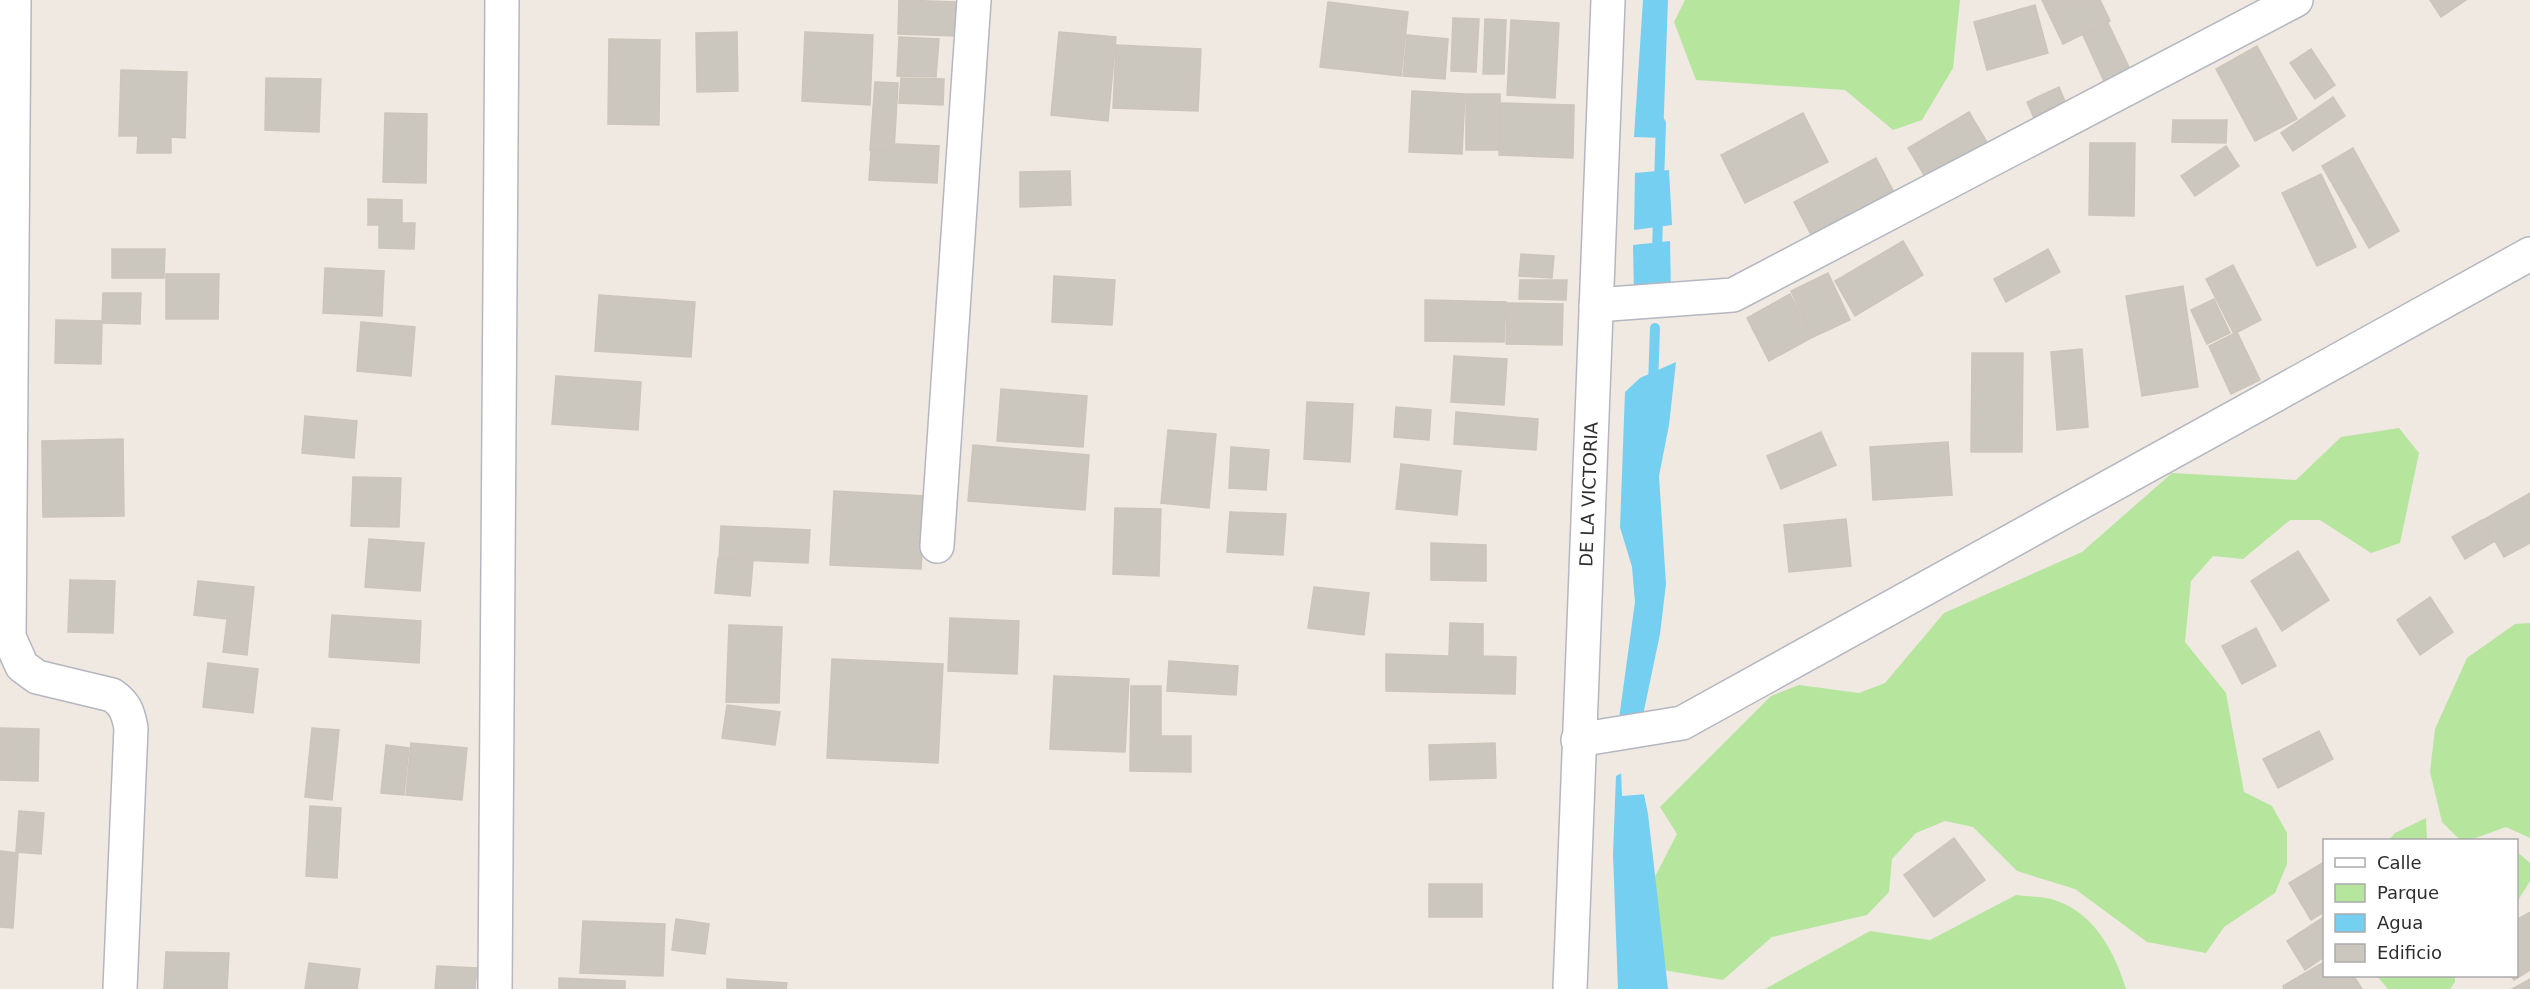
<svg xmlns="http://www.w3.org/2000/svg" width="2530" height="989" viewBox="0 0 2530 989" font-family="'DejaVu Sans',sans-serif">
  <rect width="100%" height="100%" fill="#efe9e1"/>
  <g fill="#b6e59e">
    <path d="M1685 0H1960L1953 68 1922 120 1893 130 1845 90 1696 80 1674 22Z"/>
    <path d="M2399 428 2419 453 2400 543 2371 553 2320 520H2290L2243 559 2213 556 2191 581 2185 642 2226 693 2244 792 2272 806 2287 833V864L2275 893 2224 927 2206 953 2147 942 2075 889 2017 871 1973 827 1945 821 1916 833 1892 859 1889 892 1867 915 1772 937 1723 980 1663 970 1634 917 1677 834 1660 807 1771 696 1799 685 1859 693 1885 683 1944 613 2082 552 2172 473 2296 480 2341 437Z"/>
    <path d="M2530 623V838L2506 827 2470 840H2460L2442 822 2430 772 2435 729 2467 658 2515 624Z"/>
    <path d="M2426 818 2427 840H2389L2395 833Z"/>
    <path d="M2516 851 2530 863V881L2517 902Z"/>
    <path d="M2016 895C2029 897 2045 896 2057 901 2095 914 2115 953 2126 989H1765L1870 931 1930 940Z"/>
    <path d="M2377 976H2455V982L2450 989H2388Z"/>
  </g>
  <g fill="#75cff0">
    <path d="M1643 0H1668L1663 138 1634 137Z"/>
    <path d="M1669 170 1672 225 1634 230 1635 173Z"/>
    <path d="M1670 241 1671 293 1634 292 1633 245Z"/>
    <path d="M1676 362 1669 425 1659 476 1666 584 1660 634 1639 734 1615 748 1635 602 1632 567 1620 527 1625 392 1640 378Z"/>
    <path d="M1627 770 1641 780 1648 814 1668 989H1618L1613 854 1616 776Z"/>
  </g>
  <path fill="#efe9e1" d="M1628 767 1638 772 1643 778 1647 794 1622 796 1621 770Z"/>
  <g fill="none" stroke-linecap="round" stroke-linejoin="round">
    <g stroke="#75cff0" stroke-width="10">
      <path d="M1659 183 1661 123"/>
      <path d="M1657 255 1658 213"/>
      <path d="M1653 385 1655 328"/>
    </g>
  </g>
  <g fill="#cbc7bf" stroke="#cbc5ba" stroke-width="1.5">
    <path d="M899 0 958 2 957 36 898 34Z"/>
    <path d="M2042 0H2100L2110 21 2063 44Z"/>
    <path d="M2430 0H2466L2441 17Z"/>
    <path d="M1328 2 1408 12 1401 76 1320 67Z"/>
    <path d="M2035 5 2048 53 1987 70 1974 22Z"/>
    <path d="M1453 18 1479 19 1476 72 1451 71Z"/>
    <path d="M1485 19 1506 20 1504 74H1483Z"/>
    <path d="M1511 20 1559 23 1555 98 1507 95Z"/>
    <path d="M2108 23 2134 78 2108 90 2083 35Z"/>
    <path d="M737 32 738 91 697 92 696 33Z"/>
    <path d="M805 32 873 35 870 105 802 101Z"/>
    <path d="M1059 32 1116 37 1108 121 1051 115Z"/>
    <path d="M1407 35 1448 39 1445 79 1403 76Z"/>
    <path d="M899 37 939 39 936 77 897 76Z"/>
    <path d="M609 39 660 40 659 125 608 124Z"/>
    <path d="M1116 45 1201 49 1198 111 1113 108Z"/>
    <path d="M2257 46 2297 119 2255 141 2216 69Z"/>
    <path d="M2311 49 2335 85 2315 99 2290 63Z"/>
    <path d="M121 70 187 72 185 138 171 137V153H137L138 136H119Z"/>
    <path d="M266 78 321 79 319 132 265 130Z"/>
    <path d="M901 78 944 79 943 105 899 103Z"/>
    <path d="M875 82 898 83 894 151 870 150Z"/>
    <path d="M2059 87 2069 111 2037 125 2027 102Z"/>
    <path d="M1412 91 1465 94 1462 154 1409 152Z"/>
    <rect x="1466" y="94" width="34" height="56"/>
    <path d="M2333 97 2345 116 2293 151 2281 133Z"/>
    <path d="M1501 103 1574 105 1573 158 1499 155Z"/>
    <path d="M1969 112 1991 149 1930 185 1908 148Z"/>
    <path d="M385 113 427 114 426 183 383 182Z"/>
    <path d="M1803 113 1828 162 1745 203 1721 155Z"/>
    <path d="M2173 120H2227L2226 143 2172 142Z"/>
    <path d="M2090 143H2135L2134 216 2089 215Z"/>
    <path d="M896 144 939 146 937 183 869 180 871 151 895 152Z"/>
    <path d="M2226 146 2239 166 2195 196 2181 176Z"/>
    <path d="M2353 148 2399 231 2369 248 2322 166Z"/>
    <path d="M1876 158 1898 200 1816 244 1794 202Z"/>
    <path d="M1070 171 1071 205 1020 207V172Z"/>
    <path d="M2321 174 2356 247 2317 266 2282 193Z"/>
    <path d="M368 199 402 200V223H415L414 249 379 248V225H368Z"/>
    <path d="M1903 241 1923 275 1855 316 1835 281Z"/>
    <path d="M112 249H165L164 278H112Z"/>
    <path d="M2048 249 2060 272 2006 302 1994 279Z"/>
    <path d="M1521 254 1554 256 1552 278 1519 276Z"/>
    <path d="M2233 265 2261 320 2234 334 2206 279Z"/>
    <path d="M325 268 384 271 382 316 323 313Z"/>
    <path d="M1828 273 1850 320 1813 337 1791 291Z"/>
    <path d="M166 274H219L218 319H166Z"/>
    <path d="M1054 276 1115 280 1112 325 1052 322Z"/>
    <path d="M1520 280H1567L1566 300 1519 299Z"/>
    <path d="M2183 286 2198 387 2142 396 2126 296Z"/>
    <path d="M103 293H141L140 324 102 323Z"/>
    <path d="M1790 294 1813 337 1769 361 1747 318Z"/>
    <path d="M599 295 695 302 691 357 595 351Z"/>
    <path d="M2214 299 2230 333 2207 344 2191 310Z"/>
    <path d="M1425 300 1506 302 1504 342 1425 341Z"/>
    <path d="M1507 303 1563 304 1562 345 1506 344Z"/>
    <path d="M56 320 102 321 101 364 55 363Z"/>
    <path d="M361 322 415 327 411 376 357 371Z"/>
    <path d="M2237 332 2260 380 2231 394 2209 346Z"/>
    <path d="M2082 349 2088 427 2057 430 2051 352Z"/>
    <path d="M1972 353H2023L2022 452H1971Z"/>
    <path d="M1454 356 1507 359 1504 405 1451 402Z"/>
    <path d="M556 376 641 382 638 430 552 424Z"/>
    <path d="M1001 389 1087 396 1083 447 997 441Z"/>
    <path d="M1307 402 1353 404 1350 462 1304 459Z"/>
    <path d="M1396 407 1431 410 1429 440 1394 437Z"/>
    <path d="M1456 412 1538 419 1536 450 1454 444Z"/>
    <path d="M305 416 357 421 354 458 302 453Z"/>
    <path d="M1168 430 1216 434 1209 508 1161 503Z"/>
    <path d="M1821 432 1836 465 1781 489 1767 456Z"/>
    <path d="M123 439 124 516 43 517 42 441Z"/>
    <path d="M1948 442 1952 495 1873 500 1870 447Z"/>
    <path d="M973 445 1089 455 1085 510 968 501Z"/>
    <path d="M1231 447 1269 450 1266 490 1229 488Z"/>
    <path d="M1401 464 1461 471 1457 515 1396 509Z"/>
    <path d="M353 477 401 478 399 527 351 526Z"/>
    <path d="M834 491 925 496 921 569 830 565Z"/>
    <path d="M2530 493V543L2504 557 2483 520Z"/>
    <path d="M1115 508 1161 509 1159 576 1113 574Z"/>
    <path d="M1230 512 1286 514 1283 555 1227 552Z"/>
    <path d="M1846 519 1851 566 1789 572 1784 525Z"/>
    <path d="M2482 520 2495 541 2465 559 2452 537Z"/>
    <path d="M721 526 810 530 808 563 719 559Z"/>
    <path d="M369 539 424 543 420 591 365 587Z"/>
    <path d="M1431 543 1486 545V581L1431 580Z"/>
    <path d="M2298 551 2329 600 2282 631 2251 581Z"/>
    <path d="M718 558 753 561 750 596 715 593Z"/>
    <path d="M70 580 115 581 113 633 68 632Z"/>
    <path d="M198 581 254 587 247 655 223 652 227 619 194 615Z"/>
    <path d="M1314 587 1369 593 1364 635 1308 628Z"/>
    <path d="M2430 597 2453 632 2420 655 2397 620Z"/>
    <path d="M332 615 421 621 419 663 329 657Z"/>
    <path d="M950 618 1019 621 1017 674 948 671Z"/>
    <path d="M1450 623 1483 624V656L1516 657 1515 694 1386 691V654L1449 656Z"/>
    <path d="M729 625 782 627 779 703 726 702Z"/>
    <path d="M2256 628 2276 666 2242 684 2222 646Z"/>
    <path d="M832 659 943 664 938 763 827 758Z"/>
    <path d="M1169 661 1238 666 1236 695 1167 691Z"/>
    <path d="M208 663 258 669 253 713 203 707Z"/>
    <path d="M1054 676 1129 679 1125 752 1050 749Z"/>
    <path d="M1131 686H1161V736H1191V772L1130 771Z"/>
    <path d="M727 705 780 712 775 745 722 738Z"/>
    <path d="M0 728 39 729 38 781 0 780Z"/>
    <path d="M312 728 339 730 332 800 305 797Z"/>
    <path d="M2319 731 2333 759 2278 788 2263 759Z"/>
    <path d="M411 743 467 748 462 800 406 795Z"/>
    <path d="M1495 743 1496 778 1430 780 1429 745Z"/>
    <path d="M386 745 409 748 404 795 381 793Z"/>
    <path d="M310 806 341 808 337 878 306 876Z"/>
    <path d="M19 811 44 813 41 854 16 852Z"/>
    <path d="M1954 838 1985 880 1934 917 1904 875Z"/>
    <path d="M0 851 18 853 13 928 0 927Z"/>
    <path d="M2324 862V912L2311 920 2289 883Z"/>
    <rect x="1429" y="884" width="53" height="33"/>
    <path d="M2530 912V970L2514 980 2511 976H2516V920Z"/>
    <path d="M2324 917V957L2305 970 2287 941Z"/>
    <path d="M676 919 709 924 705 954 672 950Z"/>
    <path d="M583 921 665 924 663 976 580 973Z"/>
    <path d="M166 952 229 953 227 989H164Z"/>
    <path d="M2324 962V976H2354L2362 989H2284L2283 986Z"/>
    <path d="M309 963 360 969 357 989H305Z"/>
    <path d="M437 966 477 968 475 989H435Z"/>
    <path d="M559 978 625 981V989H559Z"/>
    <path d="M727 979 787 983 786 989H727Z"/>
    <path d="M2530 979V989H2512Z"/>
  </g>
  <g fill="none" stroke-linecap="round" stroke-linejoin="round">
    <g stroke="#b4b7c1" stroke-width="36">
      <g id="street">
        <path d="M14 0 9 637 22 666 37 677 112 695C125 704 128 712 131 728L120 989"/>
        <path d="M1596 305 1733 295 2296 0"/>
        <path d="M937 546 974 0"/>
        <path d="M1578 740 1682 723 2530 254"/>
        <path d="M495 989 502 0"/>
      </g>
    </g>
    <g stroke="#b4b7c1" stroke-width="36">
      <g id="secondary">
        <path id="s1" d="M1570 989 1608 0"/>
      </g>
    </g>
    <use href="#street" stroke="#fff" stroke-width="33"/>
    <use href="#secondary" stroke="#fff" stroke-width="33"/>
  </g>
  <g text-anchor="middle" stroke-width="4.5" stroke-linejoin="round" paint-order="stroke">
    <g font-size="18" fill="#2e2e2e" stroke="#fff">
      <text dy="6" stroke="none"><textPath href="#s1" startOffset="495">DE LA VICTORIA</textPath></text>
    </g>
  </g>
  <rect x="2323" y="839" width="195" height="138" fill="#ffffff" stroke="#ababab" stroke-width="1.5"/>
  <rect x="2335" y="858" width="30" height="9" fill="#ffffff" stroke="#ababab" stroke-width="1.5"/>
  <text x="2377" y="869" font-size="18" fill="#2e2e2e">Calle</text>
  <rect x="2335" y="884" width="30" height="18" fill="#b6e59e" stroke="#ababab" stroke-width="1.5"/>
  <text x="2377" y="899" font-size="18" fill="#2e2e2e">Parque</text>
  <rect x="2335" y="914" width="30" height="18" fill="#75cff0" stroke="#ababab" stroke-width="1.5"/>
  <text x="2377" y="929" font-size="18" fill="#2e2e2e">Agua</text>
  <rect x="2335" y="944" width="30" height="18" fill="#cbc7bf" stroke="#ababab" stroke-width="1.5"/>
  <text x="2377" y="959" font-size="18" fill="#2e2e2e">Edificio</text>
</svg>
